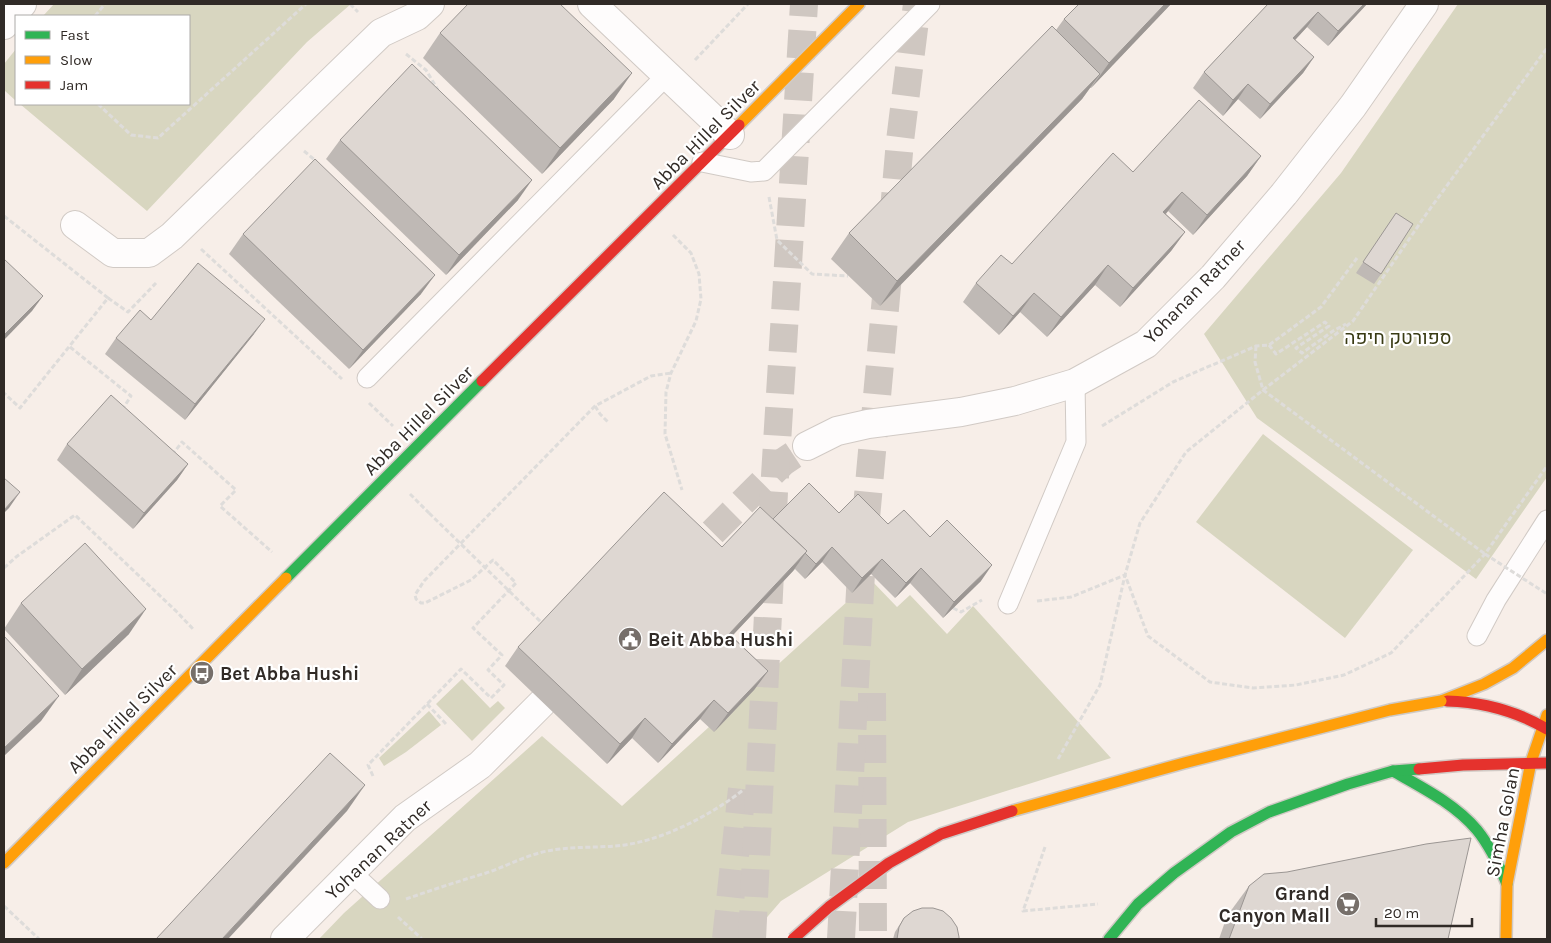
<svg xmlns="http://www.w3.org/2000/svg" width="1551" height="943" viewBox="0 0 1551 943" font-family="Karla,Heebo,sans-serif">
  <rect width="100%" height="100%" fill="#f7eee8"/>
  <g fill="#d8d6c0">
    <path d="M54 4H351L307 42 147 211 20 104H189V16H43Z"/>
    <path d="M1458 4H1547V477L1476 579 1257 418 1204 334 1341 173Z"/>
    <path d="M16 49V101L4 90V64Z"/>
    <path d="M1263 434 1413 550 1345 638 1196 522Z"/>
    <path d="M871 580 897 607 910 595 947 634 973 606 1111 758 908 822 781 901 748 939H319L344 913 542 736 622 806Z"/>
    <path d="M462 679 490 708 498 701 505 708 472 741 436 704Z"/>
    <path d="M429 711 441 725 406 752 384 766 379 758Z"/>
  </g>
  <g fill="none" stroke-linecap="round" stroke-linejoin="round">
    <path stroke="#cfc7c1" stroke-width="28" stroke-dasharray="28 14" stroke-linecap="butt" d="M683 562 783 462 807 446"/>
    <g stroke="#cfc7c1" stroke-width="28" stroke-dasharray="28 14" stroke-linecap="butt">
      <path d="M893 221 900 141 917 4"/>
      <path d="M872 693 873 939"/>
      <path d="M726 939 742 789"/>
      <path d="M752 939 774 492 804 4"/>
      <path d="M841 939 861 573 889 264"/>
    </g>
    <g stroke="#d1cac5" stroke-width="21">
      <g id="lane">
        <path d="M702 162 751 172 764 171 930 4"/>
        <path d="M367 378 667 75"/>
        <path d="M1008 604 1076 442 1075 383"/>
        <path d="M1477 636 1496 600 1547 520"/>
        <path d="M351 872 380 899"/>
      </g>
    </g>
    <g stroke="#d1cac5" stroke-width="30">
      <g id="street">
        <path d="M592 4 730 135"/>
        <path d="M4 25 22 4"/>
        <path d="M75 225 113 253H149L172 236 381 33 417 16 430 4"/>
        <path d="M807 446 837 431 868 424 961 412 1015 401 1075 383 1146 344 1213 277 1284 194 1353 106 1424 4"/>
        <path d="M285 939 405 818 480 765 542 703"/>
      </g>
    </g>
    <g stroke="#d1cac5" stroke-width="14">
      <g id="fast">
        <path d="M286 578 482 381"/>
        <path d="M1393 771C1423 788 1455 804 1477 830 1490 846 1499 865 1507 884"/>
        <path d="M1109 939 1138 904 1174 873 1231 832 1269 812 1348 784 1393 771 1419 769"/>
      </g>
    </g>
    <g stroke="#d1cac5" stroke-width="14">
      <g id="slow">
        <path d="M739 125 859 4"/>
        <path d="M1441 701 1484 684 1513 668 1547 640"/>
        <path d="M4 863 286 578"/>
        <path d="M1506 939 1507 884 1531 762 1547 715"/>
      </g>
    </g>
    <g stroke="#d1cac5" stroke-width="14">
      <g id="jam">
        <path d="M482 381 739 125"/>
        <path d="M1447 701C1483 702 1516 711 1547 729"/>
        <path d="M1419 769 1463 765 1547 763"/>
      </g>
    </g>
    <g stroke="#dedcda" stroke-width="3" stroke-dasharray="5 2.5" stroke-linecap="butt">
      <path d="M350 4 358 12"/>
      <path d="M95 16 105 4"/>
      <path d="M406 54 426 70 438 90"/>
      <path d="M695 60 748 4"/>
      <path d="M98 104 131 135 158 138 306 4"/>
      <path d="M304 151 316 161"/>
      <path d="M769 197 777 240 812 274 848 276"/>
      <path d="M4 216 108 298 20 408 4 393"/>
      <path d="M673 235 691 253 699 274 701 299 696 321 671 373 666 392 665 434 682 490"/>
      <path d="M201 249 342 379"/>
      <path d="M108 298 128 312 156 283"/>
      <path d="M1269 345 1276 354 1325 322 1329 326 1296 348 1302 353 1333 331 1346 324"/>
      <path d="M1256 346 1255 362 1263 390 1485 554"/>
      <path d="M70 347 131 396 122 410"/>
      <path d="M369 403 393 426"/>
      <path d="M595 406 600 414 609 423"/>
      <path d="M1102 426 1173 382 1256 346 1269 345 1321 307 1357 258"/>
      <path d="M172 455 182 442 236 490 220 506 272 552"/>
      <path d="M410 494 429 513"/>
      <path d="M4 568 16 557 75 515 177 612 194 630"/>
      <path d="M1037 601 1071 597 1125 575 1140 523 1186 452 1263 390 1353 321 1427 213 1547 48"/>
      <path d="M953 608 961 612 982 600"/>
      <path d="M427 704 447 725"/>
      <path d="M1058 759 1100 685 1125 575 1148 636 1210 682 1253 688 1296 685 1344 675 1391 653 1485 554 1547 466"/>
      <path d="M373 776 368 765 461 669 491 698 504 685 488 670 502 655 473 628 516 583 493 560 471 580 425 603H421L416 599 415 595 424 581 595 406 651 376 671 373"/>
      <path d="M1045 847 1023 911 1098 904"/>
      <path d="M406 899C432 890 459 881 486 873 504 867 521 858 539 853 564 846 591 848 615 846 658 843 710 816 743 790"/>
      <path d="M4 906 39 939"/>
      <path d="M398 917 422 939"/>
    </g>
    <use href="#lane" stroke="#fefcfc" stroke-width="19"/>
    <use href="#street" stroke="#fefcfc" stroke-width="28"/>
    <use href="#fast" stroke="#30b455" stroke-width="11"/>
    <use href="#slow" stroke="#ff9f0a" stroke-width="11"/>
    <use href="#jam" stroke="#e5322d" stroke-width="11"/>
    <g stroke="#cecac7" stroke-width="14" stroke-linecap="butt">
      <path id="slow-bridge" d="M1012 811 1184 763 1390 710 1441 701"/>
    </g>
    <g stroke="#cecac7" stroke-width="14" stroke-linecap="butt">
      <path id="jam-bridge" d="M793 939 829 907 889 863 941 834 1012 811"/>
    </g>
    <g stroke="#dedcda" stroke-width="3" stroke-dasharray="5 2.5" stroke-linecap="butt">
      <path d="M429 513 543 624"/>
      <path d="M1485 554 1547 594"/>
    </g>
    <use href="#slow-bridge" stroke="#ff9f0a" stroke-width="11"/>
    <use href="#jam-bridge" stroke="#e5322d" stroke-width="11"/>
  </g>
  <g fill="#bfb9b5">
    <path d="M1079 4H1171L1091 88H1090L1082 99 880 306 831 259 849 233 1056 30 1064 19Z"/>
    <path d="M1268 4H1367L1328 46 1307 27 1295 40 1314 57 1303 73 1260 119 1238 99 1223 116 1193 88 1204 72Z"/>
    <path d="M440 33 614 99 542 174 423 58Z"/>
    <path d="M340 140 518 200 446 275 326 159Z"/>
    <path d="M1261 156 1247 176 1193 235 1168 211 1166 214 1185 232 1171 251 1120 307 1095 285 1047 337 1020 312 999 335 963 302 976 283 1012 264 1133 172Z"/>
    <path d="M1396 213 1381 274 1374 284 1356 273Z"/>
    <path d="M243 234 421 294 349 369 229 254Z"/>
    <path d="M151 320 254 334 185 420 105 354 116 338Z"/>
    <path d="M67 444 188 464 177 480 133 529 57 460Z"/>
    <path d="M839 513 888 524 930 537 981 581 943 618 910 583 895 598 871 574 852 593 822 562 805 579 795 569 732 636 768 671 754 690 714 732 700 719 658 763 632 738 607 764 505 666 518 647 722 547 773 519Z"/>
    <path d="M21 603 129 634 65 695 4 629Z"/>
    <path d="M1249 886 1448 939H1219L1227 916Z"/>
    <path d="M904 918 959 939H893L895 932Z"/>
  </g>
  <g fill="#9b9693">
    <path d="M1165 4H1171L1091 88 1109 63Z"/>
    <path d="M1364 4H1367L1328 46 1338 31Z"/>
    <path d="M1318 12 1307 27 1283 53 1293 38Z"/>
    <path d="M1314 57 1303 73 1260 119 1270 104Z"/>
    <path d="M632 73 614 99 542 174 560 148Z"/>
    <path d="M1100 74 1082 99 880 306 897 281Z"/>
    <path d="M1248 84 1238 99 1223 116 1233 100Z"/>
    <path d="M1261 156 1247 176 1193 235 1207 215Z"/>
    <path d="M532 180 518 200 446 275 459 255Z"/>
    <path d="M1182 192 1168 211 1150 231 1163 212Z"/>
    <path d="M1185 232 1171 251 1120 307 1133 288Z"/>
    <path d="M1108 265 1095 285 1047 337 1061 317Z"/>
    <path d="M435 275 421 294 349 369 363 350Z"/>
    <path d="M1034 293 1020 312 999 335 1013 316Z"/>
    <path d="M43 296 32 311 4 340V335Z"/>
    <path d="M265 319 254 334 185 420 195 404Z"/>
    <path d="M188 464 177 480 133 529 144 513Z"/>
    <path d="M20 492 9 508 4 513V510Z"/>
    <path d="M832 547 822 562 805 579 816 564Z"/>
    <path d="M807 551 793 571 716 653 729 634Z"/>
    <path d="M882 559 871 574 852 593 862 578Z"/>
    <path d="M992 565 981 581 943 618 954 602Z"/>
    <path d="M921 568 910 583 895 598 906 583Z"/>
    <path d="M146 609 129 634 65 695 82 669Z"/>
    <path d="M768 671 754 690 714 732 728 713Z"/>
    <path d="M59 696 41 721 4 756V748Z"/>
    <path d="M714 700 700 719 658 763 672 744Z"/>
    <path d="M645 718 632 738 607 764 620 744Z"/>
    <path d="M365 785 347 811 228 939H222Z"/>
  </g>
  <g fill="#ded7d2" stroke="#9b9693">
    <path d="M468 4H560L632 73 560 148 440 33Z"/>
    <path d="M1079 4H1165L1109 63 1064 19Z"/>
    <path d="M1268 4H1364L1338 31 1318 12 1293 38 1314 57 1270 104 1248 84 1233 100 1204 72Z"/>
    <path d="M1052 26 1100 74 897 281 849 233Z"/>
    <path d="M412 64 532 180 459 255 340 140Z"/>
    <path d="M1199 100 1261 156 1207 215 1182 192 1163 212 1185 232 1133 288 1108 265 1061 317 1034 293 1013 316 976 283 1001 255 1012 264 1113 153 1133 172Z"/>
    <path d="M315 159 435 275 363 350 243 234Z"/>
    <path d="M1396 213 1413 224 1381 274 1363 262Z"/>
    <path d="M4 259 43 296 4 335Z"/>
    <path d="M198 263 265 319 195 404 116 338 140 310 151 320Z"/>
    <path d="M111 395 188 464 144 513 67 444Z"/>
    <path d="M4 478 20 492 4 510Z"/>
    <path d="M809 483 839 513 858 494 888 524 904 510 930 537 947 520 992 565 954 602 921 568 906 583 882 559 862 578 832 547 816 564 805 553 807 551 773 519Z"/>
    <path d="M664 492 722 547 760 507 807 551 729 634 768 671 728 713 714 700 672 744 645 718 620 744 518 647Z"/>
    <path d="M85 543 146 609 82 669 21 603Z"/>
    <path d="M4 636 59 696 4 748Z"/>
    <path d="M330 753 365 785 222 939H156Z"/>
    <path d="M1471 838 1448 939H1229L1249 886 1264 874 1287 872 1426 844Z"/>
    <path d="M922 908H933L943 911 951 918 957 927 959 937V939H897L899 927 904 918 913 911Z"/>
  </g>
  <defs>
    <g id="civic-disc" transform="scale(1.25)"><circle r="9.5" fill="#766f6a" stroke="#fff"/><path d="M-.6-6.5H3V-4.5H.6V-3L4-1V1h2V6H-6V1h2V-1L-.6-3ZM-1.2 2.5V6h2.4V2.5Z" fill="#fff"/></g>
    <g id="bus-disc" transform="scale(1.25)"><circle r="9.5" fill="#766f6a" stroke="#fff"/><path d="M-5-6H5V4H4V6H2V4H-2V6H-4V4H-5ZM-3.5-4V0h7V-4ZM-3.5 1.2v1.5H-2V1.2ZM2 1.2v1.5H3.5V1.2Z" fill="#fff"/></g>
    <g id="supermarket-disc" transform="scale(1.25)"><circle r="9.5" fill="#766f6a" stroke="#fff"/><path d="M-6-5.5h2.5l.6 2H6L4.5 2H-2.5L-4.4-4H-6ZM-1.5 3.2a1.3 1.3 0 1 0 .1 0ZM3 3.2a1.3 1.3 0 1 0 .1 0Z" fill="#fff"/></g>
  </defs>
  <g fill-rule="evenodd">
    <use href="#civic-disc" x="630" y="639"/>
    <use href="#bus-disc" x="202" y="673"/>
    <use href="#supermarket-disc" x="1348" y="904"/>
  </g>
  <g text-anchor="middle" stroke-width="4.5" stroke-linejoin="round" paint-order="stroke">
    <g font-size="19" fill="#302a26" stroke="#fff">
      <text transform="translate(705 134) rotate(-45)" y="7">Abba Hillel Silver</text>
      <text transform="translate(1194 291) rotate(-46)" y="7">Yohanan Ratner</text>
      <text transform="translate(418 420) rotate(-45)" y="7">Abba Hillel Silver</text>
      <text transform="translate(122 718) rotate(-45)" y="7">Abba Hillel Silver</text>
      <text transform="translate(1502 822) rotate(-79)" y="7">Simha Golan</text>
      <text transform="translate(378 849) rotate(-43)" y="7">Yohanan Ratner</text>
    </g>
    <g font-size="19" fill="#393b14" stroke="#fff">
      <text x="1398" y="344">ספורטק חיפה</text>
    </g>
    <g font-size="19" font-weight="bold" fill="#302a26" stroke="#fff" text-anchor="start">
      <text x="648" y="646">Beit Abba Hushi</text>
      <text x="220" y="680">Bet Abba Hushi</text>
      <text x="1330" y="900" text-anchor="end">Grand<tspan x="1330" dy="22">Canyon Mall</tspan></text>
    </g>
  </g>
  <rect width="1551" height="943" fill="none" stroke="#302a26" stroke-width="10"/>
  <rect x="15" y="15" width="175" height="90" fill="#ffffff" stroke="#acaaa8"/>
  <rect x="25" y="31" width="25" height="8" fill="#30b455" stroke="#acaaa8"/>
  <text x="60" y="40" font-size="15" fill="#302a26">Fast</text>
  <rect x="25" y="56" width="25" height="8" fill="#ff9f0a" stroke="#acaaa8"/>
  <text x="60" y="65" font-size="15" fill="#302a26">Slow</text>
  <rect x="25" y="81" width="25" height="8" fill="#e5322d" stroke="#acaaa8"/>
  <text x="60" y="90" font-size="15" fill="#302a26">Jam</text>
  <path d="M1376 918v8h96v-8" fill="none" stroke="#302a26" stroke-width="2.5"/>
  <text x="1384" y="918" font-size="15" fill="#302a26" stroke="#ffffff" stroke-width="4" paint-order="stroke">20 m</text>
</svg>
